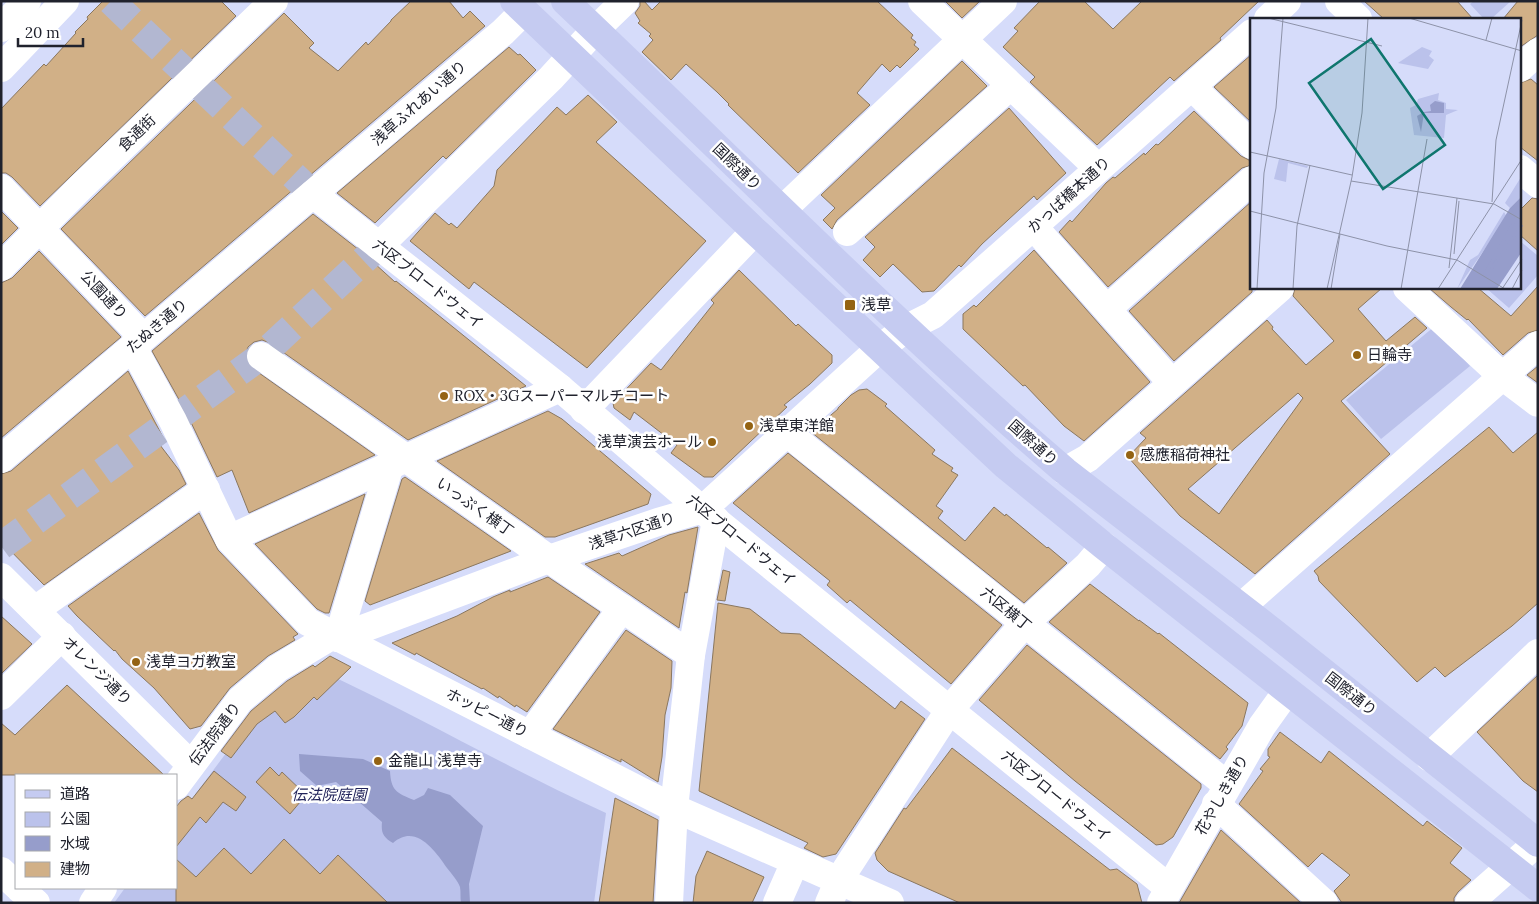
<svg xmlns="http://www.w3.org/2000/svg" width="1539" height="904" viewBox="0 0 1539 904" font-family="Lora,'Noto Sans JP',serif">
  <rect width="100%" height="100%" fill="#d6dcfa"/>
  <g fill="#bbc2eb">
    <path d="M1474 1H1511L1491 19H1484L1470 4Z"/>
    <path d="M1520 241 1538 256V275L1509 308 1486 288H1520Z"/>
    <path d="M1435 326 1470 366 1381 439 1346 400Z"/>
    <path d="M330 675C423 719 512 770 606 813L594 903H114L125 888H176V820L259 709Z"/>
  </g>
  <path fill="#969dcb" d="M299 754 363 759 390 771C391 790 396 793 414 800L424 795 428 788 450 795 483 826 469 884 470 903H461C460 898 461 892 460 887 458 881 451 873 447 868 435 850 415 823 393 843 383 837 381 833 382 822L336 782 317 786 300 771Z"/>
  <g fill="#d1b087" stroke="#8a775f" fill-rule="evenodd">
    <path d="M103 1H221L236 16 40 206 12 177 6 173H1V109L44 64 46 66 76 33 75 32 88 19 87 17Z"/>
    <path d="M411 1H449L463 18 470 11 485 26 145 316 61 229 284 13 314 43 309 48 338 71 366 42 368 45 391 21V20Z"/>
    <path d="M640 1H644L652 10 661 1H877L913 35 911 38 916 42 914 45 919 49 900 68 897 65 890 72 882 64 857 93 870 105 798 173 728 105 729 104 717 92 686 64 671 80 642 52 653 40 649 36 651 34 638 23 640 21 635 13 640 6Z"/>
    <path d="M945 1H980L962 18Z"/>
    <path d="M1040 1H1084L1113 29 1142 1H1259L1220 38 1221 40 1174 81 1170 77 1097 145 1030 82 1035 77 1003 47 1018 31 1014 28Z"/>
    <path d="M1364 1H1457L1473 19H1384Z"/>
    <path d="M1518 1H1538V35L1520 47V19H1503Z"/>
    <path d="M509 47 518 55 520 54 536 70 446 159 443 156 375 223 337 193Z"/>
    <path d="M1252 54V123L1214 87Z"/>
    <path d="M962 61 987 86 837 220 832 229 823 220 835 208 821 195Z"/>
    <path d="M1531 79 1538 85V161L1520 147V83Z"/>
    <path d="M588 95 617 122 596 142 706 241 587 368 474 282 469 289 410 241 435 213 449 225 451 223 457 228 494 186 497 170 557 107 566 115Z"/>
    <path d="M1009 108 1066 173 1037 200 1034 196 982 244 961 267 959 265 934 291 922 292 893 264 880 277 863 260 875 247 865 237Z"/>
    <path d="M1194 111 1241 156 1249 160 1252 165 1242 168 1108 287 1059 232 1070 220 1072 222 1106 183 1113 177 1115 178 1144 153 1145 155 1156 144 1158 145Z"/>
    <path d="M1532 198 1538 199V251L1520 235V210Z"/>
    <path d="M1252 201V292L1174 361 1129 311Z"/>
    <path d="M1 211 18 228 1 245Z"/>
    <path d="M313 214 363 253 395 282 396 281 526 386 408 440 270 343 262 340 254 342 248 347 245 355 247 363 252 368 375 455 249 513 232 470 217 477 187 414 152 351Z"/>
    <path d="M1034 250 1150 382 1084 441 1064 426 1025 385 1023 386 963 329V314L974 305 976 307Z"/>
    <path d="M39 251 121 337 1 438V283L12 278Z"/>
    <path d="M739 270 796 326 798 324 832 355V363L810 384 784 405 787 407 713 477H704L671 453 677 445 634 412 630 420 614 408 613 403 651 363 661 370 714 303 711 300Z"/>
    <path d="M1538 286V330L1528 333 1503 355 1468 319 1467 320 1451 307 1429 288H1478L1511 316Z"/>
    <path d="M1295 288H1382L1358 309 1386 341 1415 317 1427 328 1341 401 1390 454 1255 574 1180 516 1128 457 1146 438 1140 433 1267 320 1273 327 1272 329 1306 365 1334 341 1293 296ZM1298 393 1303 398 1219 514 1188 489Z"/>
    <path d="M1538 366V383L1527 375Z"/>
    <path d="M128 371 165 441 160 445 179 470 186 484 44 585 1 541V474L11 471Z"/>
    <path d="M867 389 887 404 885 406 935 450 932 454 953 468 951 471 958 475 936 506 943 511 938 518 965 541 994 507 1005 516 1006 514 1047 548 1048 547 1067 563 1024 603 811 432 838 409V408L851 395 859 390Z"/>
    <path d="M548 411 562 419 651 494 648 504 555 537H545L437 461Z"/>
    <path d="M1489 427 1513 453 1538 432V603L1512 626 1445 677 1435 667 1417 682 1319 581 1318 576 1314 571Z"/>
    <path d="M788 453 1002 625 951 684 850 600 847 603 827 585 830 581 733 503Z"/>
    <path d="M405 477 511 551 370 605 365 601 402 479Z"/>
    <path d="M365 494 329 613H325L317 609 255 544Z"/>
    <path d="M199 513 218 550 298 634 293 637 295 640 268 656 230 688 201 726 190 729 154 688 122 659 115 650 114 651 77 616 68 606Z"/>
    <path d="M698 527 687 593 685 592 679 628 585 564 619 553 622 556 669 535Z"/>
    <path d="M723 570 730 572 725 601 717 600Z"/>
    <path d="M548 577 600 612 527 712 516 705 515 707 499 696 498 698 483 688 482 689 416 653 415 655 392 643 457 616 493 597 510 590V592Z"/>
    <path d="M1090 584 1139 621V620L1158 634 1159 633 1248 703 1242 726 1226 747 1228 749 1220 759 1049 622Z"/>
    <path d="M718 603 750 609 781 633 800 634 895 709 901 701 925 719 836 854 823 857 804 848 808 843 699 791Z"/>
    <path d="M1 616 32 644 1 674Z"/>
    <path d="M626 630 672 661 671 688 665 715 662 757 658 782 621 759V762L553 729Z"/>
    <path d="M1027 645 1201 784V788L1173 837 1163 844 1156 845 1075 781 979 700Z"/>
    <path d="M330 656 351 667 317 700 314 697 294 717 285 723 275 711 257 724 231 758 221 751 251 711 287 681 313 665 315 667Z"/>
    <path d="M1538 675V792L1523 781 1477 732Z"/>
    <path d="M67 685 164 775H1V723L15 735Z"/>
    <path d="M1280 732 1321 763 1329 751 1423 826 1427 821 1462 848 1450 863 1471 880 1458 892 1454 898V903H1342L1334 891 1350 875 1322 853 1308 867 1239 804 1263 771 1260 769 1270 757 1268 756V749Z"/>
    <path d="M952 748 1110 870 1117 869 1137 884 1142 903H960L888 871 877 860 875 853 904 808 906 809Z"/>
    <path d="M270 767 279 776 282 772 306 795 290 814 256 782Z"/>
    <path d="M214 771 246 797 236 811 223 802 206 823 200 817 176 847V807L181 801 188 796 192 799Z"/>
    <path d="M615 798 658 820 653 903H599Z"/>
    <path d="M1221 830 1301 903H1179Z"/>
    <path d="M284 839 320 874 338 855 388 903H176V859L196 877 224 848 251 874Z"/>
    <path d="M707 851 764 877 752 903H693L696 876Z"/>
  </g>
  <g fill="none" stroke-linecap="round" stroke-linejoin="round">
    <g stroke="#b2b7d1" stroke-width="28" stroke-dasharray="28 14" stroke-linecap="butt">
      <path d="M111 1 313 194"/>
      <path d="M1 546 261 356 379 246"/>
    </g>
    <g stroke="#fff" stroke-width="28">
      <path d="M922 1 1098 168"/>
      <path d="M1339 1 1358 19"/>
      <path d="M1268 19 1287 1"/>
      <path d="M1 28 27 1"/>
      <path d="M1 68 65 1"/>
      <path d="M1520 68 1538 52"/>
      <path d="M1192 87 1252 145"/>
      <path d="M1520 169 1538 184"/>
      <path d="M1 188 136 330 137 355 173 421 229 539 308 622 674 808 890 903"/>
      <path d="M313 194 560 388 694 503 1169 888"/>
      <path d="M782 210 1003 1"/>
      <path d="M1034 227 1172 383"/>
      <path d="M847 232 1010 86"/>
      <path d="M379 246 551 78 595 30 625 1"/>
      <path d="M1 267 81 187 274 1"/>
      <path d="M1407 288 1501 375 1538 403"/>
      <path d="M1107 309 1252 180"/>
      <path d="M261 356 549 559 691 655"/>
      <path d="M584 410 755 231"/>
      <path d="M786 432 1227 785"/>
      <path d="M1 459 503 32 524 11"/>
      <path d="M1065 471 1088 458 1280 288"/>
      <path d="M229 539 560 388"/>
      <path d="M1 577 191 765"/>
      <path d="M1241 607 1538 345"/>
      <path d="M35 610 206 489"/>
      <path d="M338 638 549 559 658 522 703 509 880 348 907 328 933 315 1252 33"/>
      <path d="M338 638 389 468"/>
      <path d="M1 696 62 636"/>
      <path d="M530 735 622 608"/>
      <path d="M1429 757 1538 653"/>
      <path d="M176 786 240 700 278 668 333 635"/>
      <path d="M1216 804 1324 903"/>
      <path d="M1 871 16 885"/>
      <path d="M19 888 36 903"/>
      <path d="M93 903 103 888"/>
      <path d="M669 903 674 808 691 655 716 520"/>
      <path d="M777 903 795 862"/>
      <path d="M829 903 839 880 950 709 1024 624 1088 565 1104 546"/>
      <path d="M1161 903 1262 726 1287 691"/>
      <path d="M1469 903 1538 842"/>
    </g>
    <g stroke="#c5cbf1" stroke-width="28">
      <path d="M514 1 755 231 1006 466 1104 546 1538 888"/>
      <path d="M565 1C731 158 891 322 1065 471L1272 631 1538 843"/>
    </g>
  </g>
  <g fill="#946313" stroke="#fff" stroke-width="2">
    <rect x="844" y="299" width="12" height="12" rx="2.5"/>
    <circle cx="1357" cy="355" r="5"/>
    <circle cx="444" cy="396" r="5"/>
    <circle cx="749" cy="426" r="5"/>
    <circle cx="712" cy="442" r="5"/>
    <circle cx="1130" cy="455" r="5"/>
    <circle cx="136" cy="662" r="5"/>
    <circle cx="378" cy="761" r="5"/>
  </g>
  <g text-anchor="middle" stroke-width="5" stroke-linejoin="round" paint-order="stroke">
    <g font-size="15" fill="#20222d" stroke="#fff">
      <text transform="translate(419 103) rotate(-41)" y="5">浅草ふれあい通り</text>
      <text transform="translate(137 133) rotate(-44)" y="5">食通街</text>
      <text transform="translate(737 167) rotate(44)" y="5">国際通り</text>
      <text transform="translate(1069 195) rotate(-42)" y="5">かっぱ橋本通り</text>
      <text transform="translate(428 284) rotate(38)" y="5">六区ブロードウェイ</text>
      <text transform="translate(104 295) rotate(47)" y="5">公園通り</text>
      <text transform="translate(157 326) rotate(-40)" y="5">たぬき通り</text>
      <text transform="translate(1033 443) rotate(42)" y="5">国際通り</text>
      <text transform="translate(475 507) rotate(35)" y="5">いっぷく横丁</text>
      <text transform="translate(632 531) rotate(-18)" y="5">浅草六区通り</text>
      <text transform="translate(741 540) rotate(39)" y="5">六区ブロードウェイ</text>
      <text transform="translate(1006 609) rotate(39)" y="5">六区横丁</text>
      <text transform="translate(97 671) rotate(45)" y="5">オレンジ通り</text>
      <text transform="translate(1351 694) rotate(38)" y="5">国際通り</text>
      <text transform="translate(487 713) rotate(27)" y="5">ホッピー通り</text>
      <text transform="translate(215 734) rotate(-53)" y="5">伝法院通り</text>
      <text transform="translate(1222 795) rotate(-60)" y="5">花やしき通り</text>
      <text transform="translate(1056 796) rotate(39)" y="5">六区ブロードウェイ</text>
    </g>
    <g font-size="15" fill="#20222d" stroke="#fff" text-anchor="start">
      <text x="861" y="310">浅草</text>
      <text x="1367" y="360">日輪寺</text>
      <text x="454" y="401">ROX・3Gスーパーマルチコート</text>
      <text x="759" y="431">浅草東洋館</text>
      <text x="702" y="447" text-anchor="end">浅草演芸ホール</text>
      <text x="1140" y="460">感應稲荷神社</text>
      <text x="146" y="667">浅草ヨガ教室</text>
      <text x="388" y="766">金龍山 浅草寺</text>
    </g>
    <g font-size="15" font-style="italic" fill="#21235a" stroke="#fff">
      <text x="329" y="800">伝法院庭園</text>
    </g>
  </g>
  <g transform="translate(1250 18)">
    <rect width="271" height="271" fill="#d6dcfa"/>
    <path d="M172 29 182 33 179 38 184 42 178 51 148 45ZM189 75 188 82 196 85V91L208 92 196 97 194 120 164 117 160 90 166 87 168 81ZM29 141 58 148 57 150 38 145 36 164 24 161ZM271 159V179L260 190 255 185ZM254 194 257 199 207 271 220 242 228 237Z" fill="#bbc2eb"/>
    <path d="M185 83 194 85V95H174L171 114 167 98 174 94 181 93 180 87ZM271 179V235L247 271H210L260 190Z" fill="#969dcb"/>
    <path fill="none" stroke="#969dcb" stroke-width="2.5" d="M234 257 266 200M235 257 262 208M237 257 272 207"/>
    <path fill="none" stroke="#8d92a8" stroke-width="1" d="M18 0 132 28M159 0 272 33M236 22 242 0M0 134 102 157M101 163 244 186M242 184 246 122 272 2M244 186 272 202M0 193 137 228 207 242 255 271M204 236 209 183M199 250 207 180M7 271 14 155 26 90 33 0M43 271 47 208 60 147M77 271 102 159 112 95 118 0M81 271 90 216M151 271 177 121M188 271 272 141M252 271 272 241M262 271 272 252"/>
    <path fill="#0f766e" fill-opacity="0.15" stroke="#0f766e" stroke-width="2.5" d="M121 21 195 127 133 171 59 65Z"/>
    <rect width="271" height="271" fill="none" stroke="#20222d" stroke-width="2.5"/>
  </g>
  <rect width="1539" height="904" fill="none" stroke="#20222d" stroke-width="5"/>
  <rect x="15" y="774" width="162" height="115" fill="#ffffff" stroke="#a6a7ab"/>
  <rect x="25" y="790" width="25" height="8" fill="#c5cbf1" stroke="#a6a7ab"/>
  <text x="60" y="799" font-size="15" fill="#20222d">道路</text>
  <rect x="25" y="812" width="25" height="15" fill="#bbc2eb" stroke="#a6a7ab"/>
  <text x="60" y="824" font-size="15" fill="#20222d">公園</text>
  <rect x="25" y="836" width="25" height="15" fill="#969dcb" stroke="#a6a7ab"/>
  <text x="60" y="849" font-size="15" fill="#20222d">水域</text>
  <rect x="25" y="862" width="25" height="15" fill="#d1b087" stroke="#a6a7ab"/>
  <text x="60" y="874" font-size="15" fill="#20222d">建物</text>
  <path d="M18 38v8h65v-8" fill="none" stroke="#20222d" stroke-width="2.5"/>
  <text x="25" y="38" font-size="15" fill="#20222d" stroke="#ffffff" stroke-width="4" paint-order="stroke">20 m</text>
</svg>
